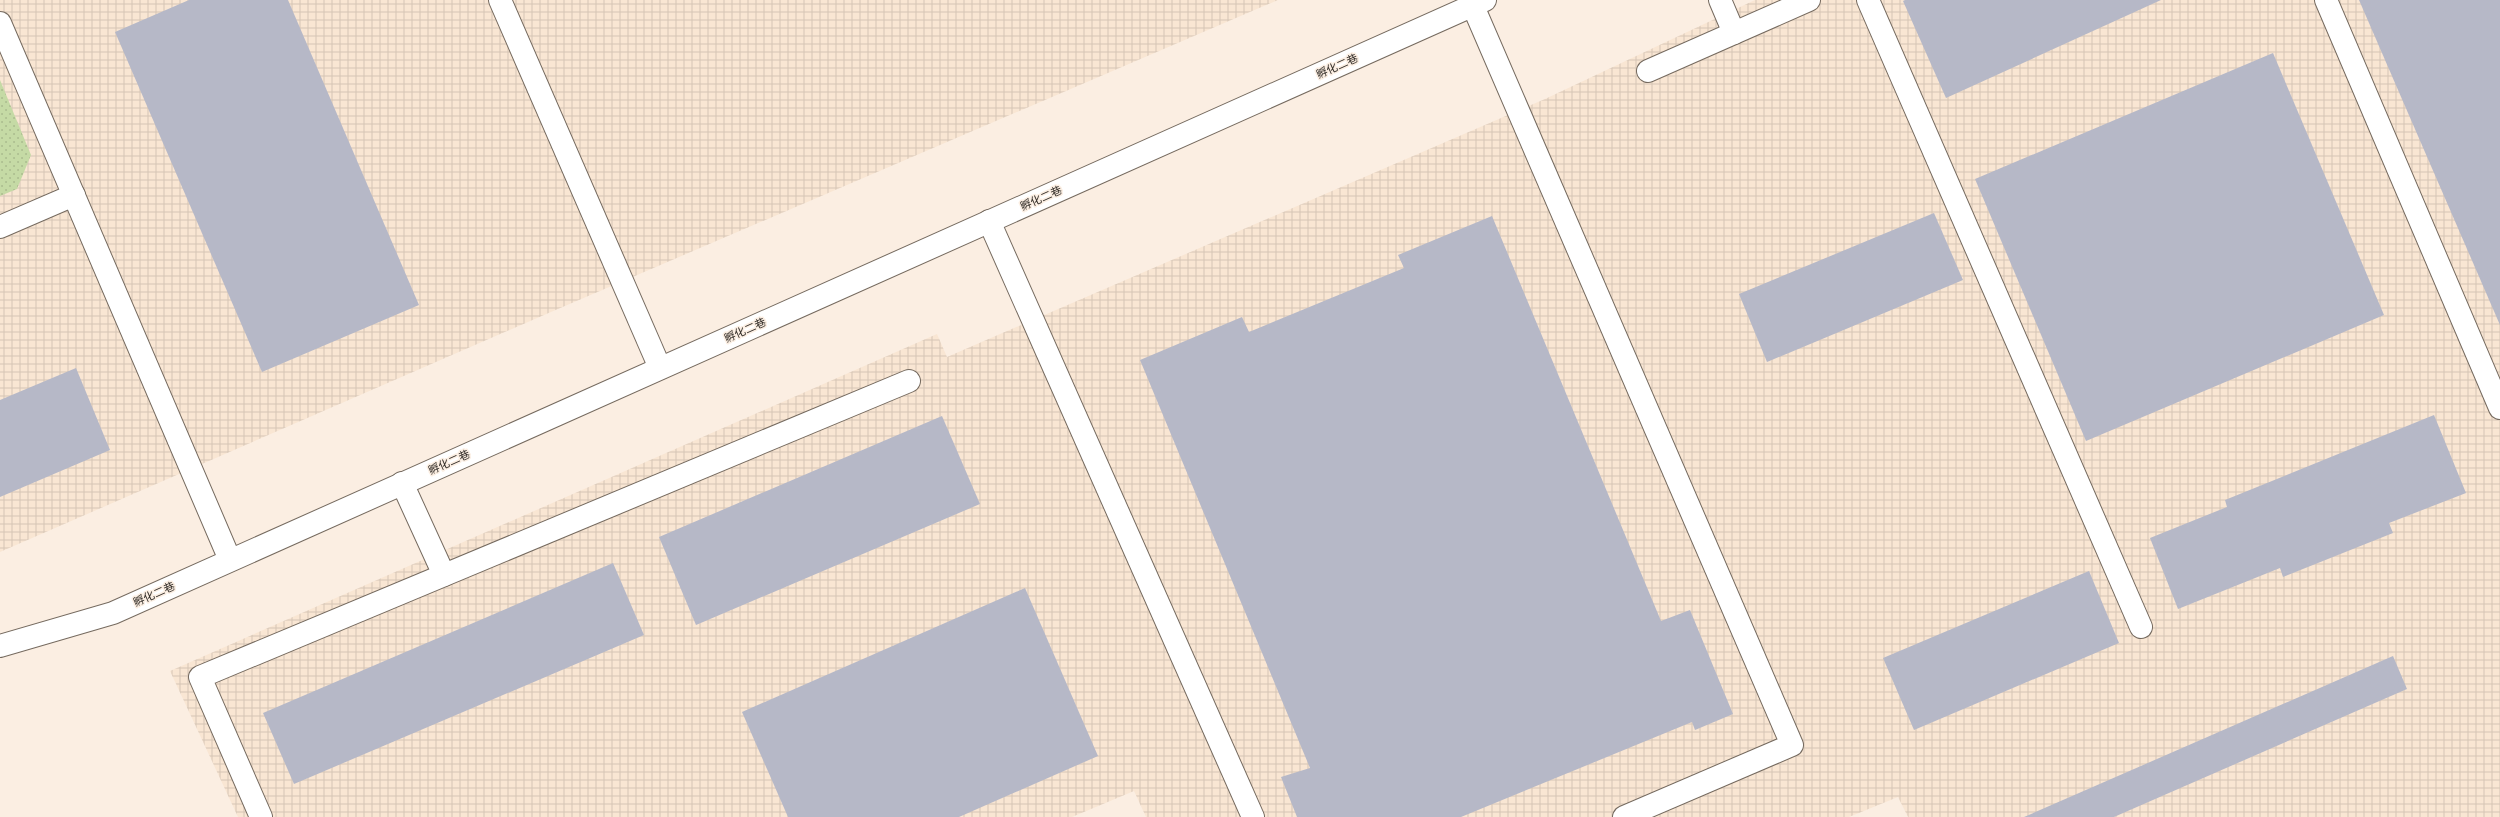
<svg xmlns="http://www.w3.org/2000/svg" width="2500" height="817" viewBox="0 0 2500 817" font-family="Lato,'Noto Sans SC',sans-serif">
  <defs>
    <pattern id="industrial-grid" width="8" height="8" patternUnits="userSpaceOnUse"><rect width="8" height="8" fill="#f9e6d3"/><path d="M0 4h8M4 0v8" fill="none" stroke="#d6c5b5"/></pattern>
    <pattern id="park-dots" width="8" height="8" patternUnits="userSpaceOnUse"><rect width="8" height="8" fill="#c5daa5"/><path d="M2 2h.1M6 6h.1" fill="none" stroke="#aabb8e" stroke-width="1.8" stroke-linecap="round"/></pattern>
  </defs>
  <rect width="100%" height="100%" fill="#fbeee2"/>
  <g fill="url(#industrial-grid)">
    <path d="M0 0H1278L544 315 0 552Z"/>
    <path d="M1755 0H2500V817H1908L1898 797 1849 817H1146L1134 791 1072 817H238L170 671 937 334 947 357 1545 99Z"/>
  </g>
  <path fill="url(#park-dots)" d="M0 80 31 155 17 189 0 196Z"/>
  <g fill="#b6b8c7">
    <path d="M189 0H288L419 305 262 372 115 32Z"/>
    <path d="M1905 0H2161L1946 98 1903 1Z"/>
    <path d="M2359 0H2500V325Z"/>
    <path d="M2273 53 2384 315 2086 441 1975 179Z"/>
    <path d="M1934 213 1963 280 1767 362 1739 294Z"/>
    <path d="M1492 216 1661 621 1690 610 1733 714 1695 730 1692 722 1461 817H1297L1281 777 1310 768 1140 360 1242 317 1249 332 1404 268 1398 255Z"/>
    <path d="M76 368 110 450 0 497V400Z"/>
    <path d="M2434 415 2466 493 2389 523 2393 533 2283 577 2280 568 2178 609 2150 538 2227 507 2225 500Z"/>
    <path d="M942 416 980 504 696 625 659 537Z"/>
    <path d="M613 563 644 635 294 784 263 713Z"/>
    <path d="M2089 571 2119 643 1914 730 1883 658Z"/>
    <path d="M1025 588 1098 756 959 817H788L742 712Z"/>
    <path d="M2393 656 2407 689 2114 817H2024Z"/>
  </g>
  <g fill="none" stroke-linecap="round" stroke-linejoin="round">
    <g stroke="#756a5f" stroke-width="24">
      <g id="minor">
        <path d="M500 0 660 368"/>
        <path d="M1720 0 1734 33"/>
        <path d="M1868 0 2141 627"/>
        <path d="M2326 0 2500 408"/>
        <path d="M1473 6 1792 745 1624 817"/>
        <path d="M0 23 230 560"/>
        <path d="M1648 71 1809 0"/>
        <path d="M989 221 1253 817"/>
        <path d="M0 227 74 195"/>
        <path d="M402 483 444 575"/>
        <path d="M0 646 113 613 1485 0"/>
        <path d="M261 817 200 677 909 381"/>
      </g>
    </g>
    <use href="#minor" stroke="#fff" stroke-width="22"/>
  </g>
  <g text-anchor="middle" stroke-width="3" stroke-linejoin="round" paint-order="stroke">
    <g font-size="11" fill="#312c27" stroke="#fbeee2">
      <text transform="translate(1337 66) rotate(-24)" y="4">孵化二巷</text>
      <text transform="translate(1041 198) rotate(-24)" y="4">孵化二巷</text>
      <text transform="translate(745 330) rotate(-24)" y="4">孵化二巷</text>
      <text transform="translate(449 462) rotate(-24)" y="4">孵化二巷</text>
      <text transform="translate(154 594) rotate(-24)" y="4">孵化二巷</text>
    </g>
  </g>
</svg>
